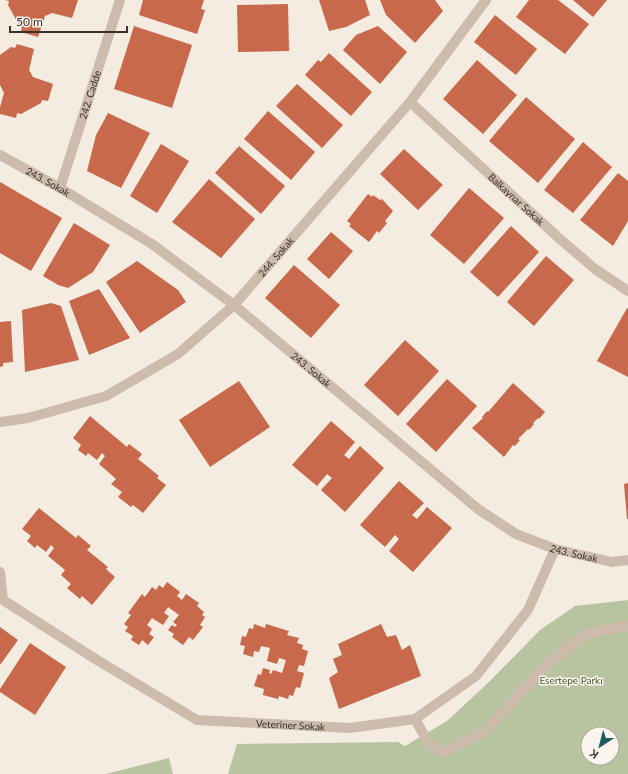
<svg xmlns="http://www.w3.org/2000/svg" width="628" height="774" viewBox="0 0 628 774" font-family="Lato,sans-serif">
  <rect width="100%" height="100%" fill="#f4ebe1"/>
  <g fill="#b8c4a0" fill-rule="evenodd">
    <path d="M628 600V774H228L237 744 398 742 405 746 447 721 490 681 540 630 575 606ZM588 734H612V758H588Z"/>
    <path d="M169 758 173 774H106Z"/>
  </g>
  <g fill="#c8694b">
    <path d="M5 0H78L72 18 52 13 45 16 38 37 21 32 22 26 19 25 8 5 9 1Z"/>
    <path d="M143 0H204L201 9 205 10 197 34 139 15Z"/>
    <path d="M319 0H365L370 15 346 27 329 31Z"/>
    <path d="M380 0H435L443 11 415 43 386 15Z"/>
    <path d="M529 0H558L589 24 565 54 516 17Z"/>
    <path d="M573 0H607L593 17Z"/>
    <path d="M288 4 289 51 238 52 237 5Z"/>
    <path d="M495 15 537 49 516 75 474 42Z"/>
    <path d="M134 26 192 45 172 108 114 89Z"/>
    <path d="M378 26 407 52 380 84 343 50 356 35Z"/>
    <path d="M17 44 34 49 29 70 33 77 53 84 48 101 42 100 41 103 21 114 17 113 16 118 0 114V107L4 93 0 85V55L11 47 15 48Z"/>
    <path d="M329 53 372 92 351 116 305 75 318 60 321 62Z"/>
    <path d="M477 60 517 95 483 134 443 99Z"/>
    <path d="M297 84 343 125 322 148 276 106Z"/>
    <path d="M526 97 575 139 538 183 489 141Z"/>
    <path d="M268 111 315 152 291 180 244 139Z"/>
    <path d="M108 113 150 133 121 188 87 171 96 135Z"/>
    <path d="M583 142 612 167 573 213 544 190Z"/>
    <path d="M161 144 189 161 157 213 130 196Z"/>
    <path d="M239 146 285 186 261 214 215 173Z"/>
    <path d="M404 149 443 185 418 210 380 174Z"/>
    <path d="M618 173 628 181V221L613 246 580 220Z"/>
    <path d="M209 179 255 219 221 258 172 222Z"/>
    <path d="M0 182 62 218 31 271 0 253Z"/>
    <path d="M469 188 504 218 464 264 430 235Z"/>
    <path d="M368 194 372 197 373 195 380 200 382 199 393 211 385 221 387 223 379 233 377 231 369 242 349 226 351 224 347 221Z"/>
    <path d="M74 223 110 245 93 272 68 288 58 285 43 276Z"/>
    <path d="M511 226 539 252 498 297 470 272Z"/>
    <path d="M331 232 353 251 329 279 307 259Z"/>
    <path d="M546 256 574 280 534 326 507 302Z"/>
    <path d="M137 261 178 290 186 302 140 333 106 282Z"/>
    <path d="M294 265 340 305 311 338 265 298Z"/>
    <path d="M99 289 130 338 89 355 69 301Z"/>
    <path d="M51 303 61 306 79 360 25 372 22 310Z"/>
    <path d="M627 308 628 309V377L597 361Z"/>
    <path d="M11 321 13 362 3 363V366L0 367V322Z"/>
    <path d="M405 340 439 371 398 416 364 385Z"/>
    <path d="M447 379 477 406 436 452 406 424Z"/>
    <path d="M239 381 270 427 210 467 179 420Z"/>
    <path d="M513 383 545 412 539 419 538 418 533 423 534 424 529 430 528 429 518 439 520 440 515 446 513 445 504 457 472 428 483 418 482 417 487 411 488 412Z"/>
    <path d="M90 416 127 447 129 444 142 454 138 459 159 476 157 478 166 485 143 513 133 505 131 507 118 497 122 492 111 484 116 479 99 464 105 456 102 453 97 460 88 453 86 456 78 450 81 445 73 438Z"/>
    <path d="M331 421 355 442 344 455 349 459 360 446 384 468 345 512 321 490 332 478 327 474 317 486 292 465Z"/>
    <path d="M399 481 424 503 412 515 417 519 427 507 452 528 413 572 389 551 399 539 395 535 385 547 360 525Z"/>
    <path d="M628 483V519H627L624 484Z"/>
    <path d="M39 508 76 538 78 535 91 546 87 550 108 567 106 569 115 577 92 605 82 596 80 599 67 588 71 584 61 575 65 570 48 556 54 548 51 545 46 552 37 545 35 548 27 541 31 536 22 529Z"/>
    <path d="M167 582 180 592 177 596 182 600 186 594 199 603 197 606 204 612 202 615 205 617 200 625 203 627 193 640 189 637 183 645 172 637 174 634 168 630 172 625 175 627 177 625 173 622 179 615 168 607 164 613 169 616 163 625 152 618 147 625 152 629 149 634 154 637 148 645 142 640 139 645 131 640 133 636 125 631 128 627 124 624 131 615 128 613 142 594 145 597 152 587 156 590 159 585 163 588Z"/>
    <path d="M254 624 265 628 266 624 289 631 287 635 299 638 297 643 303 645 302 649 308 651 304 666 299 665 297 671 304 673 300 688 296 687 293 696 289 695 288 699 279 696 278 699 263 695 264 689 254 686 258 674 261 675 263 668 270 670 269 673 271 674 273 670 282 673 286 660 279 658 277 664 267 661 270 648 261 646 259 652 254 651 253 657 243 654 245 646 240 645 242 636 246 637 249 628 253 629Z"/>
    <path d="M381 624 387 637 396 635 402 650 410 645 421 676 339 709 329 678 338 672 333 659 342 655 338 644Z"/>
    <path d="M0 627 18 640 0 665Z"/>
    <path d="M30 643 66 667 35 715 0 692V689Z"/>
  </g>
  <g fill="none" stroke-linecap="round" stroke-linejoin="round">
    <g stroke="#cdbbac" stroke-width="10">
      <path id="s1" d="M410 102 560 239 595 269 628 291"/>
      <path id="s2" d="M0 155 60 188 152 244 234 305 478 509 516 534 555 549 612 562 628 560"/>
      <path id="s3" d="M60 188 120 0"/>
      <path id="s4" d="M0 422 28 418 106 396 178 354 234 305 410 102 486 0"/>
      <path id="s5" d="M0 572 3 600 97 660 197 720 350 728 415 719 476 676 528 610 555 549"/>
      <path d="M415 719 429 744 443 752 485 731 549 663 585 634 628 626"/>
    </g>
  </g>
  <g text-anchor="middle" stroke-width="3" stroke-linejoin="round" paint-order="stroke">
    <g font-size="10" fill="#3b302b" stroke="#fbf5ee">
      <text dy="4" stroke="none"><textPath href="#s3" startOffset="98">242. Cadde</textPath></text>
      <text dy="4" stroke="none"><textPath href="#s2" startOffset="55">243. Sokak</textPath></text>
      <text dy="4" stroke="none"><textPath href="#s1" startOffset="144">Balkaynar Sokak</textPath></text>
      <text dy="4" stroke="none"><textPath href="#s4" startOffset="331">244. Sokak</textPath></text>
      <text dy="4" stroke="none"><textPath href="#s2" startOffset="379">243. Sokak</textPath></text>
      <text dy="4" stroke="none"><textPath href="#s2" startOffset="703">243. Sokak</textPath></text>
      <text dy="4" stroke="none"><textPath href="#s5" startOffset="350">Veteriner Sokak</textPath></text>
    </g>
    <g font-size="10" fill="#4a5a2e" stroke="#fbf5ee">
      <text x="571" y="684">Esertepe Parkı</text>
    </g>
  </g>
  <g transform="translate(600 746) rotate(216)"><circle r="19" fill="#fbf5ee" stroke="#aea6a0"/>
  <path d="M0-3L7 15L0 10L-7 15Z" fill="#1f5a5e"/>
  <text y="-6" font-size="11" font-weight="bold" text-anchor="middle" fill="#3b302b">K</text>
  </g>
  <path d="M10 26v6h117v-6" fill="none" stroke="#3b302b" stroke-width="2"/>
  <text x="16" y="26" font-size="12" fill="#3b302b" stroke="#fbf5ee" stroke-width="3" paint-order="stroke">50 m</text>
</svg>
